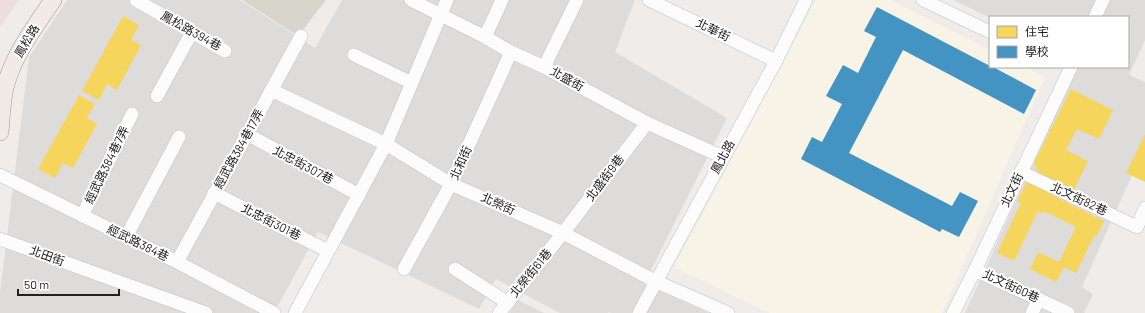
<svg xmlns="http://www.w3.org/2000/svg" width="1145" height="313" viewBox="0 0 1145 313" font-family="Barlow,'Noto Sans TC',sans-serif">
  <rect width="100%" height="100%" fill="#efecea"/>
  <g fill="#dedcdb">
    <path d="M67 0H240L315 48 342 0H635L615 52 727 118 644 284 709 313H611L609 312 608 313H560L496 279 479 309 318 232 274 313H0V293L29 57Z"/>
    <path d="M953 0H1145V40L1129 75 1145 82V146L1082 287 1093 294 1084 313H965L1077 67H1128V17L990 18Z"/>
  </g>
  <path fill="#ecdede" d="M0 0H19L0 27Z"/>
  <path fill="#f7f3e7" d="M816 0H890L990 50V67H1024L1045 77 942 313H770L674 267Z"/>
  <path fill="#dddcdb" d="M518 300 544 313H509Z"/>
  <path fill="#d8d5cc" d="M242 0H326L298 36Z"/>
  <g fill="#f6d55c">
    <path d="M123 16 139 25 131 40 141 45 117 90 107 84 99 100 82 91Z"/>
    <path d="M1071 89 1113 110 1099 139 1077 129 1066 150 1088 161 1073 192 1040 176 1034 163Z"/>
    <path d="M79 95 95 104 87 118 97 124 73 168 63 163 55 178 38 169Z"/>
    <path d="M1145 134V182L1126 173Z"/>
    <path d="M1028 180 1053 192 1052 195 1104 221 1096 237 1094 236 1076 273 1064 267 1056 282 1030 269 1038 252 1059 262 1076 227 1044 211 1043 214 1038 211 1014 261 997 253 1021 203 1017 201Z"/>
  </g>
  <path fill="#4393c3" d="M877 7 990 66V67H993L1036 90 1024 114 903 50 849 153 952 206 960 192 978 201 959 237 942 229 940 232 801 159 812 137 822 142 842 104 826 96 843 65 858 73 876 37 864 31Z"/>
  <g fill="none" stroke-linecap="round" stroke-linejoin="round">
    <g stroke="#c2c1c0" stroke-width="14">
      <g id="minor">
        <path d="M136 0 225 51"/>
        <path d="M411 0 485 37 511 52 544 67 647 123 723 157"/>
        <path d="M649 0 776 61"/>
        <path d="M923 0 990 32"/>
        <path d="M1095 17 1103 0"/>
        <path d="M485 37 502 0"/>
        <path d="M354 55 412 83"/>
        <path d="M544 67 577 0"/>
        <path d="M271 90 386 144 451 184 563 233 657 282 728 313"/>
        <path d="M157 96 192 32"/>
        <path d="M247 134 359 195"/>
        <path d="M1021 172 1137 227 1145 208"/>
        <path d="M0 175 177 262 274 313"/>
        <path d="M214 193 328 251"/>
        <path d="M82 216 132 114"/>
        <path d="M126 237 179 137"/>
        <path d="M0 239 206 313"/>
        <path d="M177 262 301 36"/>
        <path d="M404 269 451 184 511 52"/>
        <path d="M455 269 508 303"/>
        <path d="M975 270 1068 313"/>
        <path d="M295 313 386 144 447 0"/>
        <path d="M499 313 563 233 647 123"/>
        <path d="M639 313 776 61 806 0"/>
        <path d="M953 313 975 270 1071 67"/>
        <path d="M1032 313 1039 299"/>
      </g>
    </g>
    <g stroke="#a49588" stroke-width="18">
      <path id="major" d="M0 132C1 119 2 105 4 92 11 58 34 28 53 0"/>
    </g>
    <use href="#minor" stroke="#fdfcfc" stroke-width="13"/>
    <use href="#major" stroke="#f1eae7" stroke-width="17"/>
  </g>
  <g text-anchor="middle" stroke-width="4" stroke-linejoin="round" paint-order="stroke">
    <g font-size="12" fill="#212121" stroke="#fff">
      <text transform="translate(713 30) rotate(26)" y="4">北華街</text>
      <text transform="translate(191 31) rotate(29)" y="4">鳳松路394巷</text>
      <text transform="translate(27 41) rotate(-59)" y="4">鳳松路</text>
      <text transform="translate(567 79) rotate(29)" y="4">北盛街</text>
      <text transform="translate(239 149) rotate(-61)" y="4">經武路384巷17弄</text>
      <text transform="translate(723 157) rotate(-62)" y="4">鳳北路</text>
      <text transform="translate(461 163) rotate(-66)" y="4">北和街</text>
      <text transform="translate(107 165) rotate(-64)" y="4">經武路384巷7弄</text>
      <text transform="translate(303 165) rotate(28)" y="4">北忠街307巷</text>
      <text transform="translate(605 178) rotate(-53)" y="4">北盛街9巷</text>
      <text transform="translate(1012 190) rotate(-65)" y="4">北文街</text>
      <text transform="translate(1079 199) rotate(25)" y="4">北文街82巷</text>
      <text transform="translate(498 204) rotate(24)" y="4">北榮街</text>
      <text transform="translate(271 222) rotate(27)" y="4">北忠街301巷</text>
      <text transform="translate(138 243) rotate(26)" y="4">經武路384巷</text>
      <text transform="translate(47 256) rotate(20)" y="4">北田街</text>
      <text transform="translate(531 273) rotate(-51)" y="4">北榮街61巷</text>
      <text transform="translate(1011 286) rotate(25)" y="4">北文街60巷</text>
    </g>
  </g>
  <rect x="989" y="16" width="140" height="52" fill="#ffffff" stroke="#a6a6a6"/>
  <rect x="997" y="26" width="20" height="12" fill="#f6d55c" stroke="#a6a6a6"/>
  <text x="1025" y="36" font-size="12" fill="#212121">住宅</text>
  <rect x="997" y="46" width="20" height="12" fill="#4393c3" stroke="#a6a6a6"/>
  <text x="1025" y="56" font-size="12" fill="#212121">學校</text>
  <path d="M18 289v6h101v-6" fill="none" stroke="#212121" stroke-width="2"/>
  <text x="24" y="289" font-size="12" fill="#212121" stroke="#ffffff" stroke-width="3" paint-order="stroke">50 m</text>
</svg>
